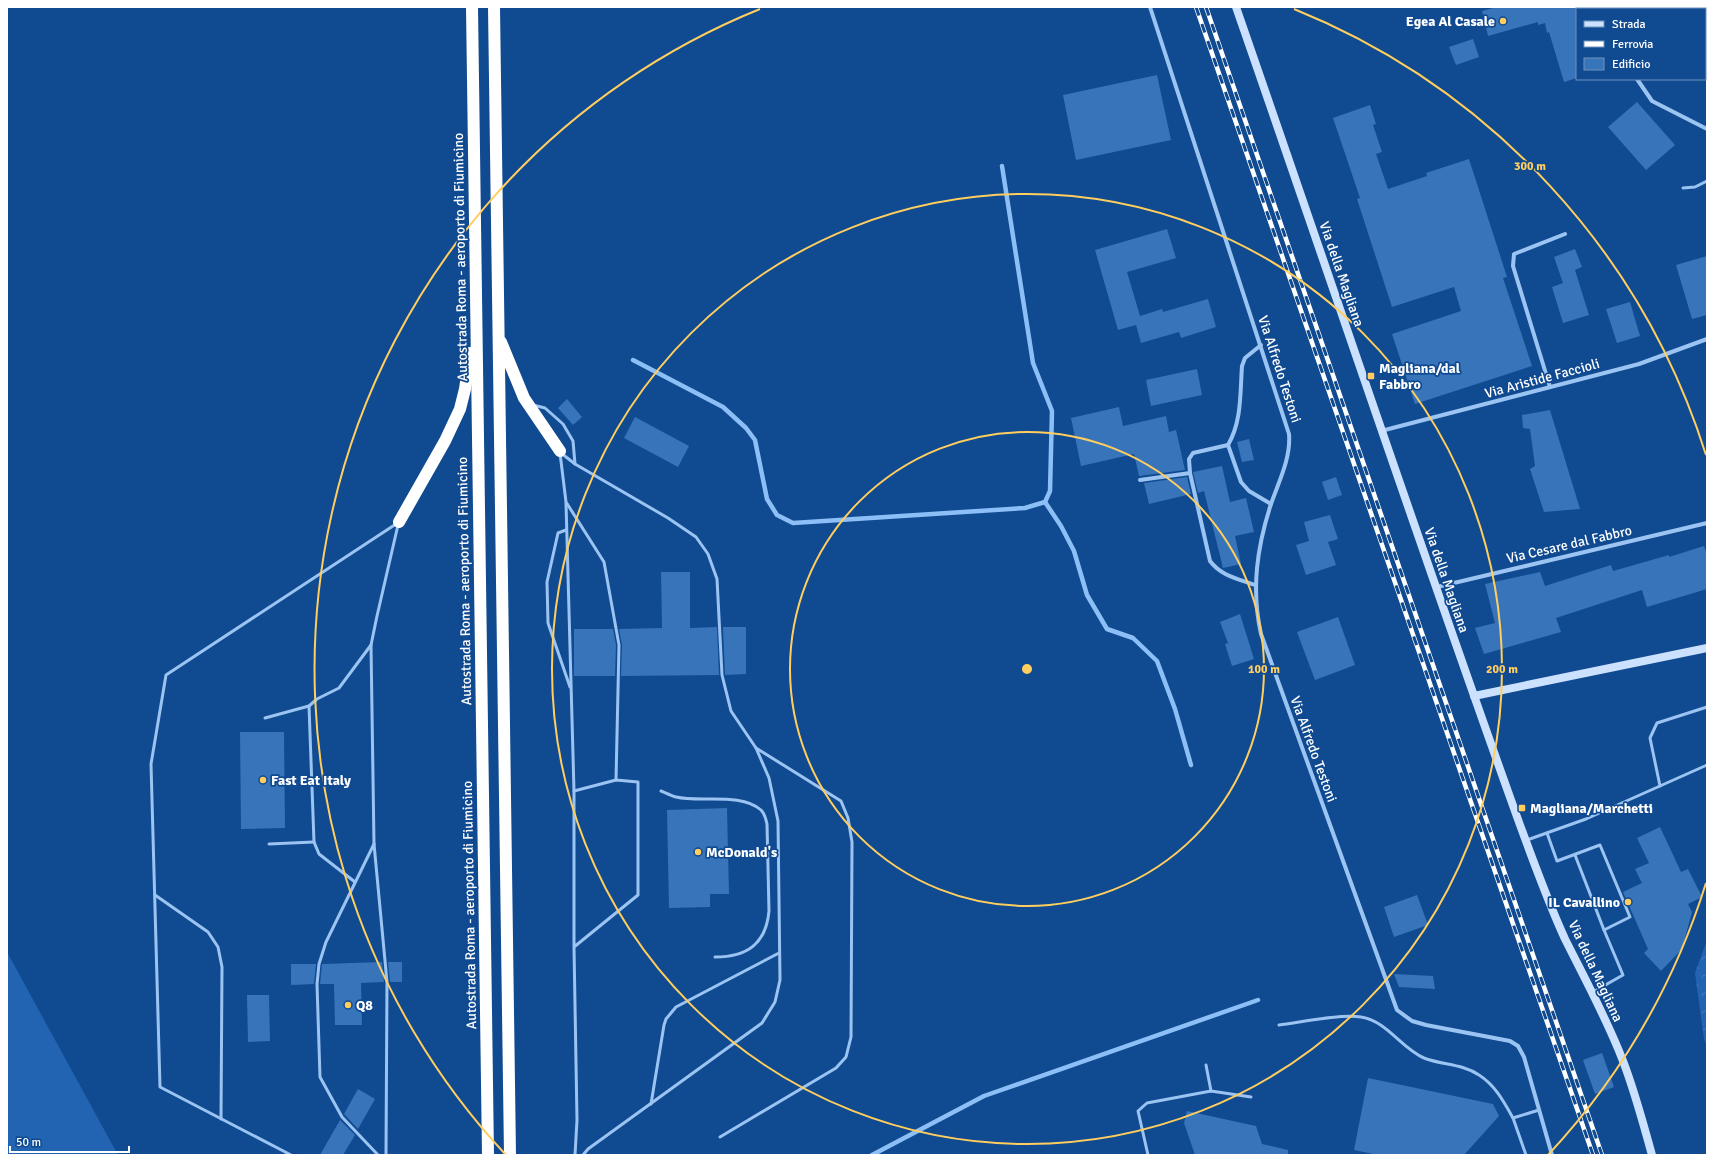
<svg xmlns="http://www.w3.org/2000/svg" width="1714" height="1162" viewBox="0 0 1714 1162" font-family="Signika,sans-serif">
  <defs>
    <pattern id="forest-crowns" width="20" height="18" patternUnits="userSpaceOnUse"><rect width="20" height="18" fill="#2264b1"/><path d="M2 6a3 3 0 1 1 6 0M12 15a3 3 0 1 1 6 0" fill="none" stroke="#437bbd"/></pattern>
  </defs>
  <rect width="100%" height="100%" fill="#104a91"/>
  <path fill="#2264b1" d="M7 952 118 1155H7Z"/>
  <path fill="url(#forest-crowns)" d="M1707 940V1047L1704 1039 1695 973Z"/>
  <g fill="none" stroke-linecap="round" stroke-linejoin="round">
    <g stroke="#8dbff7" stroke-width="4.5">
      <path d="M633 360 723 407 746 428 755 440 767 499 777 515 793 523 1025 508 1045 502 1050 491 1052 411 1033 363 1002 166"/>
      <path d="M1045 502 1061 526 1074 551 1087 595 1107 629 1133 638 1157 661 1175 709 1191 765"/>
      <path d="M872 1155 984 1096 1258 1000"/>
    </g>
  </g>
  <g fill="#3874ba">
    <path d="M1497 7H1576L1577 78 1564 82 1549 32 1547 33 1545 23 1538 25V22L1488 36 1482 11Z"/>
    <path d="M1473 39 1479 57 1456 65 1449 47Z"/>
    <path d="M1157 75 1171 140 1076 160 1063 95Z"/>
    <path d="M1637 102 1675 145 1646 170 1608 127Z"/>
    <path d="M1370 105 1376 124 1373 125 1382 152 1376 154 1388 189 1427 176 1426 173 1469 159 1507 277 1503 278 1532 366 1415 404 1392 334 1461 311 1454 287 1392 307 1357 199 1360 198 1333 118Z"/>
    <path d="M1167 229 1176 258 1127 272 1140 316 1162 309 1163 312 1208 299 1216 327 1181 338 1179 332 1141 343 1136 325 1118 330 1095 250Z"/>
    <path d="M1575 249 1582 267 1575 270 1589 315 1563 323 1552 287 1563 283 1554 257Z"/>
    <path d="M1707 256V315L1692 319 1676 265Z"/>
    <path d="M1630 302 1640 336 1617 343 1606 309Z"/>
    <path d="M1197 369 1202 395 1151 406 1146 380Z"/>
    <path d="M567 399 582 417 573 425 558 408Z"/>
    <path d="M1119 407 1123 426 1166 416 1169 432 1176 430 1185 470 1139 476 1134 454 1081 466 1071 418Z"/>
    <path d="M1550 410 1580 509 1544 512 1530 469 1535 466 1530 429 1523 428 1522 415Z"/>
    <path d="M635 417 689 446 678 467 624 438Z"/>
    <path d="M1249 439 1254 460 1242 462 1237 442Z"/>
    <path d="M1222 466 1230 502 1246 498 1254 532 1235 536 1241 564 1223 568 1204 491 1198 493 1193 472Z"/>
    <path d="M1187 477 1191 494 1149 504 1144 483Z"/>
    <path d="M1336 477 1342 495 1328 500 1322 482Z"/>
    <path d="M1330 515 1338 539 1328 542 1336 565 1306 575 1296 545 1309 541 1304 522Z"/>
    <path d="M1704 546 1707 554V589L1647 607 1642 590 1556 618 1561 632 1484 654 1475 628 1495 623 1485 584 1540 572 1545 586 1611 565 1613 571 1669 555V557Z"/>
    <path d="M661 572H690V628L717 627 719 675 621 676 622 645 619 629 662 628Z"/>
    <path d="M1240 614 1254 659 1232 666 1225 644 1228 643 1220 622Z"/>
    <path d="M1338 617 1355 665 1315 680 1297 632Z"/>
    <path d="M723 627H746V674L725 675Z"/>
    <path d="M574 629H613L616 645 615 676H574Z"/>
    <path d="M240 732H284L285 828 241 829Z"/>
    <path d="M727 808 729 894H710V907L669 908 667 810Z"/>
    <path d="M1660 827 1681 872 1688 869 1702 897 1688 904 1692 912 1682 949 1661 971 1644 953 1648 949 1623 892 1642 883 1635 869 1649 863 1637 838Z"/>
    <path d="M1417 895 1428 925 1394 937 1384 907Z"/>
    <path d="M382 962 384 982 361 983 362 1025H335L334 984H320L322 964Z"/>
    <path d="M388 962H402V982H390Z"/>
    <path d="M291 964H316L314 984 291 985Z"/>
    <path d="M1394 974 1433 976 1435 989 1399 987Z"/>
    <path d="M247 995H269L270 1041 248 1042Z"/>
    <path d="M1602 1053 1614 1087 1595 1094 1583 1060Z"/>
    <path d="M1368 1078 1493 1104 1499 1116 1464 1155H1378L1354 1150Z"/>
    <path d="M358 1089 375 1099 358 1129 344 1114Z"/>
    <path d="M1187 1111 1256 1126 1262 1144 1288 1150V1155H1195L1184 1123Z"/>
    <path d="M340 1120 355 1135 343 1155H320Z"/>
  </g>
  <g fill="none" stroke-linecap="round" stroke-linejoin="round">
    <g stroke="#9bc4f3" stroke-width="3">
      <path d="M1683 188 1695 187 1707 181"/>
      <path d="M533 405 545 408 563 424 573 441 575 464"/>
      <path d="M560 453 566 502 604 562 619 645 616 780"/>
      <path d="M561 453 575 464 668 518 696 537 708 554 717 579 722 675 731 711 756 748 769 778 778 821 780 980 775 1002 762 1023 588 1149 583 1155"/>
      <path d="M566 503 574 791"/>
      <path d="M566 530 558 533 547 582 548 623 570 687"/>
      <path d="M265 718 309 706"/>
      <path d="M1660 786 1650 738 1657 723 1707 707"/>
      <path d="M661 791C666 793 671 796 676 797 700 803 741 792 761 810 765 814 766 819 767 824L769 911C766 944 747 957 715 957"/>
      <path d="M1547 833 1557 861 1600 845 1630 917 1604 930 1575 855"/>
      <path d="M1527 840 1586 819 1707 765"/>
      <path d="M269 844 314 842"/>
      <path d="M374 844 326 942 319 964 317 984 320 1077 342 1117 378 1155"/>
      <path d="M355 882 319 854 314 842 309 706 317 699 339 688 371 645"/>
      <path d="M155 895 208 932 218 947 222 967 221 1119"/>
      <path d="M574 947 638 895V782L616 780 574 791V947L577 1120 575 1155"/>
      <path d="M1593 992 1623 975 1604 930"/>
      <path d="M1279 1025C1302 1022 1340 1014 1361 1017 1387 1021 1401 1048 1424 1058 1442 1065 1463 1064 1479 1075 1495 1085 1504 1102 1513 1118L1539 1110"/>
      <path d="M1206 1065 1211 1091"/>
      <path d="M651 1104 664 1025 666 1019 676 1007 779 953"/>
      <path d="M1513 1118 1526 1155"/>
      <path d="M720 1137 836 1068 846 1057 851 1037 852 842 848 818 841 801 756 748"/>
      <path d="M291 1155 160 1087 151 764 166 675 396 524"/>
      <path d="M386 1155 387 982 374 844 371 645 377 616 398 525"/>
      <path d="M1148 1155 1138 1111 1147 1103 1211 1091 1251 1097"/>
    </g>
    <g stroke="#9bc4f3" stroke-width="4">
      <path d="M1150 7 1289 434C1291 458 1279 481 1271 504 1257 547 1251 589 1261 634L1397 1010 1412 1021 1426 1025 1510 1041 1518 1046 1524 1057 1552 1155"/>
      <path d="M1599 7 1600 9"/>
      <path d="M1637 79 1652 101 1707 129"/>
      <path d="M1550 387 1513 266 1514 254 1565 234"/>
      <path d="M1381 431 1639 364 1707 339"/>
      <path d="M1228 445 1241 482 1249 491 1271 504"/>
      <path d="M1140 480 1190 473"/>
      <path d="M1255 585C1239 579 1221 576 1210 561L1190 473 1189 459 1193 453 1228 445C1242 421 1240 393 1242 366L1245 358 1261 345"/>
      <path d="M1437 587 1707 523"/>
    </g>
    <g stroke="#cbe1fd" stroke-width="8">
      <path d="M1236 7C1331 280 1422 553 1520 825 1534 863 1548 902 1565 939 1585 979 1607 1019 1623 1061 1635 1092 1643 1123 1652 1155"/>
      <path d="M1474 696 1707 648"/>
    </g>
    <g stroke="#fff" stroke-width="12">
      <path d="M472 7 488 1155"/>
      <path d="M494 7 510 1155"/>
      <path d="M501 342 524 398 560 451"/>
      <path d="M399 522 445 441 460 409 465 389 470 353"/>
    </g>
    <g stroke="#fff" stroke-width="4.5">
      <g id="rail">
        <path d="M1196 7 1593 1155"/>
        <path d="M1206 7 1602 1155"/>
      </g>
    </g>
    <use href="#rail" stroke="#104a91" stroke-width="3" stroke-dasharray="9" stroke-linecap="butt"/>
  </g>
  <g fill="none" stroke="#ffce5e" stroke-width="2">
    <circle cx="1027" cy="669" r="237"/>
    <circle cx="1027" cy="669" r="475"/>
    <path d="M1706 883A712 712 0 0 1 1548 1155M506 1155A712 712 0 0 1 760 9M1294 9A712 712 0 0 1 1706 455"/>
  </g>
  <g fill="#ffce5e" stroke="#104a91" stroke-width="1.5">
    <circle cx="1503" cy="21" r="4"/>
    <rect x="1367" y="372" width="8" height="8" rx="2"/>
    <circle cx="263" cy="780" r="4"/>
    <rect x="1518" y="804" width="8" height="8" rx="2"/>
    <circle cx="698" cy="852" r="4"/>
    <circle cx="1628" cy="902" r="4"/>
    <circle cx="348" cy="1005" r="4"/>
  </g>
  <g text-anchor="middle" stroke-width="3.5" stroke-linejoin="round" paint-order="stroke">
    <g font-size="14" font-weight="bold" fill="#fff" stroke="#104a91" text-anchor="start">
      <text x="1495" y="26" text-anchor="end">Egea Al Casale</text>
      <text x="1379" y="373">Magliana/dal<tspan x="1379" dy="16">Fabbro</tspan></text>
      <text x="271" y="785">Fast Eat Italy</text>
      <text x="1530" y="813">Magliana/Marchetti</text>
      <text x="706" y="857">McDonald's</text>
      <text x="1620" y="907" text-anchor="end">IL Cavallino</text>
      <text x="356" y="1010">Q8</text>
    </g>
    <g font-size="14" fill="#fff" stroke="#104a91">
      <text transform="translate(460 257) rotate(-91)" y="5">Autostrada Roma - aeroporto di Fiumicino</text>
      <text transform="translate(1342 274) rotate(71)" y="5">Via della Magliana</text>
      <text transform="translate(1280 369) rotate(72)" y="5">Via Alfredo Testoni</text>
      <text transform="translate(1542 378) rotate(-15)" y="5">Via Aristide Faccioli</text>
      <text transform="translate(1569 544) rotate(-13)" y="5">Via Cesare dal Fabbro</text>
      <text transform="translate(1447 580) rotate(71)" y="5">Via della Magliana</text>
      <text transform="translate(464 581) rotate(-91)" y="5">Autostrada Roma - aeroporto di Fiumicino</text>
      <text transform="translate(1314 749) rotate(70)" y="5">Via Alfredo Testoni</text>
      <text transform="translate(469 905) rotate(-91)" y="5">Autostrada Roma - aeroporto di Fiumicino</text>
      <text transform="translate(1596 971) rotate(65)" y="5">Via della Magliana</text>
    </g>
  </g>
  <circle cx="1027" cy="669" r="6" fill="#ffce5e" stroke="#104a91" stroke-width="2"/>
  <g font-size="12" text-anchor="middle" font-weight="bold" fill="#ffce5e" stroke="#104a91" stroke-width="3.5" stroke-linejoin="round" paint-order="stroke">
    <text x="1530" y="170">300 m</text>
    <text x="1264" y="673">100 m</text>
    <text x="1502" y="673">200 m</text>
  </g>
  <rect width="1714" height="1162" fill="none" stroke="#ffffff" stroke-width="16"/>
  <rect x="1576" y="8" width="130" height="72" fill="#104a91" stroke="#7092bd"/>
  <rect x="1584" y="21" width="20" height="6" fill="#cbe1fd" stroke="#7092bd"/>
  <text x="1612" y="28" font-size="12" fill="#ffffff">Strada</text>
  <rect x="1584" y="41" width="20" height="6" fill="#ffffff" stroke="#7092bd"/>
  <text x="1612" y="48" font-size="12" fill="#ffffff">Ferrovia</text>
  <rect x="1584" y="58" width="20" height="12" fill="#3874ba" stroke="#7092bd"/>
  <text x="1612" y="68" font-size="12" fill="#ffffff">Edificio</text>
  <path d="M10 1146v6h119v-6" fill="none" stroke="#ffffff" stroke-width="2"/>
  <text x="16" y="1146" font-size="12" fill="#ffffff" stroke="#104a91" stroke-width="3" paint-order="stroke">50 m</text>
</svg>
